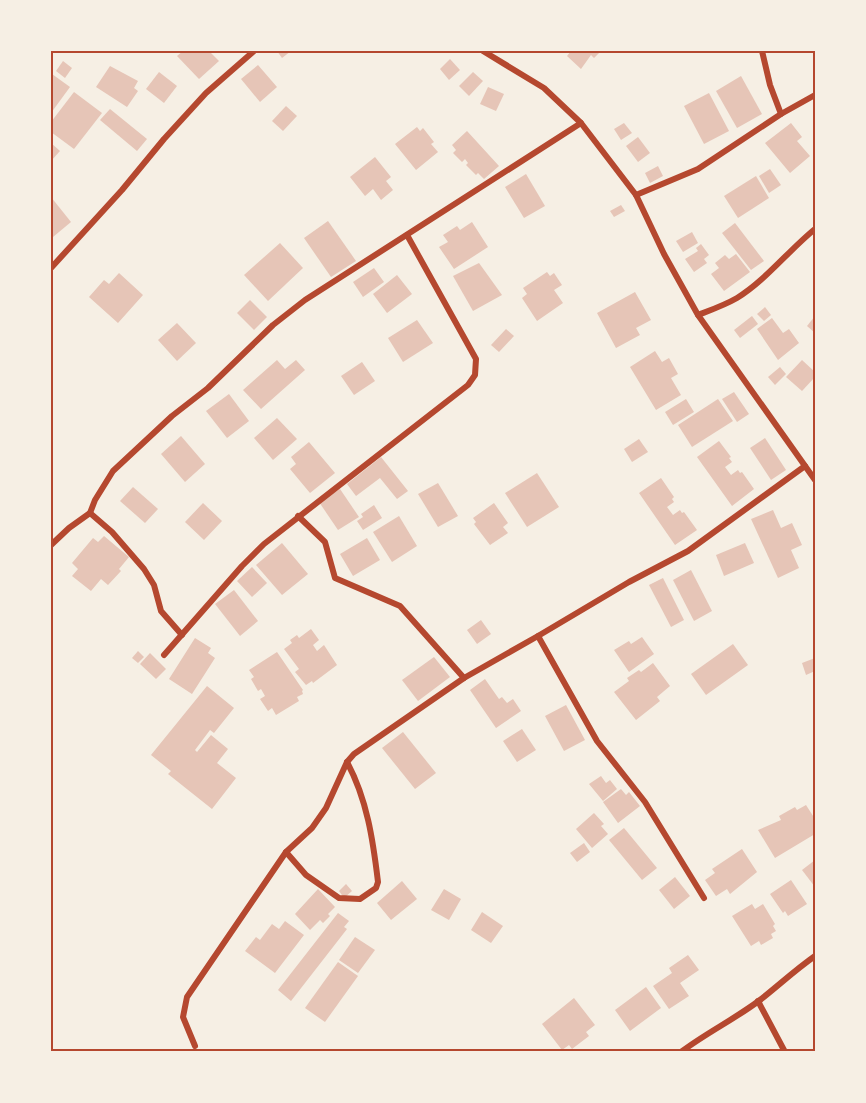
<svg xmlns="http://www.w3.org/2000/svg" width="866" height="1103" viewBox="0 0 866 1103" font-family="'Fira Sans Condensed',sans-serif">
  <rect width="100%" height="100%" fill="#f6efe4"/>
  <g fill="#e6c5b7">
    <path d="M183 51H209L219 61 199 79 177 56Z"/>
    <path d="M277 51H291L282 58Z"/>
    <path d="M571 51H601L594 58 591 55 581 69 567 56Z"/>
    <path d="M450 59 460 70 449 80 440 69Z"/>
    <path d="M63 61 72 68 65 78 56 71Z"/>
    <path d="M258 65 277 87 260 102 241 79Z"/>
    <path d="M110 66 138 81 134 88 138 91 127 107 96 87Z"/>
    <path d="M159 72 177 86 164 103 146 89Z"/>
    <path d="M473 72 483 81 469 96 459 86Z"/>
    <path d="M52 74 70 87 51 113V75Z"/>
    <path d="M741 76 762 114 737 128 716 91Z"/>
    <path d="M488 87 504 94 496 111 480 104Z"/>
    <path d="M74 92 102 113 74 149 51 132V122Z"/>
    <path d="M709 93 729 131 704 144 684 106Z"/>
    <path d="M286 106 297 116 283 131 272 121Z"/>
    <path d="M110 109 147 139 137 151 100 120Z"/>
    <path d="M624 123 632 133 621 140 614 129Z"/>
    <path d="M791 123 802 137 797 141 810 156 790 173 765 143Z"/>
    <path d="M417 127 420 131 423 128 434 142 431 144 438 152 416 170 395 144Z"/>
    <path d="M467 131 499 166 484 179 478 173 476 175 466 165 468 163 465 159 462 162 453 153 456 150 452 145Z"/>
    <path d="M638 137 650 153 638 162 626 146Z"/>
    <path d="M51 143 60 151 51 161Z"/>
    <path d="M375 157 391 177 386 181 393 190 381 200 373 189 365 196 350 177Z"/>
    <path d="M658 166 663 176 650 183 645 173Z"/>
    <path d="M770 169 781 185 769 193 759 176Z"/>
    <path d="M526 174 545 206 524 218 505 187Z"/>
    <path d="M756 176 769 198 738 218 724 196Z"/>
    <path d="M51 197 71 222 53 237 51 235Z"/>
    <path d="M621 205 625 211 614 217 610 211Z"/>
    <path d="M328 221 356 261 331 277 304 238Z"/>
    <path d="M472 222 488 247 454 269 439 247 448 242 443 235 457 226 460 230Z"/>
    <path d="M735 223 764 261 751 270 722 233Z"/>
    <path d="M692 232 698 243 683 252 676 241Z"/>
    <path d="M280 243 303 268 268 301 244 275Z"/>
    <path d="M701 244 709 255 704 259 707 263 694 272 685 259 698 251 696 248Z"/>
    <path d="M736 254 750 272 724 291 711 274 719 268 715 263 725 255 729 259Z"/>
    <path d="M479 263 502 295 473 311 453 276Z"/>
    <path d="M374 268 384 282 363 297 353 282Z"/>
    <path d="M547 272 550 276 554 273 562 285 554 290 563 303 537 321 522 298 527 294 523 288Z"/>
    <path d="M119 273 143 295 118 323 89 297 104 280 109 284Z"/>
    <path d="M397 275 412 294 387 313 373 294Z"/>
    <path d="M635 292 651 320 636 328 640 335 616 348 597 313Z"/>
    <path d="M250 300 267 317 254 330 237 313Z"/>
    <path d="M765 307 771 315 764 321 757 314Z"/>
    <path d="M752 316 758 324 740 338 734 330Z"/>
    <path d="M815 316V333L807 326Z"/>
    <path d="M772 318 783 333 789 329 799 343 778 360 757 329Z"/>
    <path d="M417 320 433 343 403 362 388 338Z"/>
    <path d="M177 323 196 343 177 361 158 340Z"/>
    <path d="M506 329 514 336 499 352 491 345Z"/>
    <path d="M655 351 662 362 669 358 678 374 671 378 681 395 656 410 630 367Z"/>
    <path d="M277 360 285 369 296 360 305 370 261 409 243 390Z"/>
    <path d="M802 360 815 372V377L802 391 786 377Z"/>
    <path d="M362 362 375 381 354 395 341 376Z"/>
    <path d="M780 367 786 374 775 385 768 377Z"/>
    <path d="M734 392 749 414 737 422 722 399Z"/>
    <path d="M229 394 249 421 227 438 206 411Z"/>
    <path d="M686 399 694 412 673 425 665 412Z"/>
    <path d="M718 399 733 421 692 447 678 425Z"/>
    <path d="M277 418 297 439 273 460 254 438Z"/>
    <path d="M181 436 205 464 185 482 161 454Z"/>
    <path d="M765 438 786 470 771 480 750 448Z"/>
    <path d="M639 439 648 452 632 462 624 449Z"/>
    <path d="M719 441 731 457 729 458 732 462 725 467 731 475 738 470 740 473 742 472 754 489 732 506 697 457Z"/>
    <path d="M309 442 335 473 310 493 290 469 296 464 291 457Z"/>
    <path d="M381 457 408 491 397 499 380 478 356 496 347 484Z"/>
    <path d="M537 473 559 507 527 527 505 493Z"/>
    <path d="M661 478 674 497 672 499 674 502 667 507 673 515 680 510 682 513 684 512 697 530 675 545 639 493Z"/>
    <path d="M438 483 458 516 438 527 418 494Z"/>
    <path d="M133 487 158 509 145 523 120 501Z"/>
    <path d="M340 489 359 517 338 530 319 502Z"/>
    <path d="M203 503 222 521 204 540 185 522Z"/>
    <path d="M494 503 508 523 503 527 508 533 490 545 474 524 476 522 473 518Z"/>
    <path d="M374 505 382 518 363 530 357 521 363 517 361 514Z"/>
    <path d="M773 510 781 528 792 523 802 545 791 550 799 568 778 578 751 519Z"/>
    <path d="M399 516 417 546 392 562 373 532Z"/>
    <path d="M104 536 129 557 119 569 121 571 108 585 101 579 91 591 72 576 78 569 72 563 93 538 98 542Z"/>
    <path d="M367 538 380 560 353 576 340 554Z"/>
    <path d="M282 543 308 574 282 595 256 565Z"/>
    <path d="M745 543 754 563 724 576 716 555Z"/>
    <path d="M252 567 267 583 252 597 237 581Z"/>
    <path d="M691 570 712 611 694 621 673 580Z"/>
    <path d="M663 578 684 620 671 627 649 585Z"/>
    <path d="M234 590 258 621 240 636 215 604Z"/>
    <path d="M481 620 491 634 477 644 467 630Z"/>
    <path d="M311 629 319 640 313 645 317 651 324 645 337 665 313 683 312 681 306 685 295 672 299 669 284 649 292 643 290 640 297 635 299 638Z"/>
    <path d="M642 637 654 654 629 672 614 650 629 641 631 644Z"/>
    <path d="M195 638 211 648 208 653 215 658 192 694 169 679Z"/>
    <path d="M733 644 748 665 706 695 691 674Z"/>
    <path d="M138 651 144 657 138 663 132 658Z"/>
    <path d="M277 652 303 690 302 691 303 694 297 697 299 701 276 715 272 708 268 711 260 699 265 696 261 689 258 691 251 679 254 677 249 670Z"/>
    <path d="M150 653 166 669 156 679 140 664Z"/>
    <path d="M434 657 450 677 418 701 402 680Z"/>
    <path d="M815 658V671L806 675 802 663Z"/>
    <path d="M653 663 670 686 657 697 660 701 636 720 614 692 629 681 627 678 639 670 641 672Z"/>
    <path d="M485 679 499 699 502 697 507 703 513 699 521 711 496 728 470 690Z"/>
    <path d="M207 686 234 708 214 733 210 730 195 750 197 752 211 735 228 749 217 763 236 778 212 809 168 774 171 771 151 755Z"/>
    <path d="M566 705 585 740 564 751 545 716Z"/>
    <path d="M522 729 536 750 517 762 503 741Z"/>
    <path d="M403 732 436 773 415 789 382 748Z"/>
    <path d="M601 776 606 783 610 780 617 789 603 801 589 784Z"/>
    <path d="M621 789 626 795 629 792 640 806 618 823 603 802Z"/>
    <path d="M806 805 815 819V834L775 858 758 830 781 820 779 816 795 807 797 810Z"/>
    <path d="M594 813 604 824 601 826 608 834 592 848 576 829Z"/>
    <path d="M624 828 657 868 642 880 609 840Z"/>
    <path d="M584 843 590 852 577 862 570 853Z"/>
    <path d="M742 849 757 872 730 894 727 889 716 896 705 880 715 873 712 869Z"/>
    <path d="M815 860V887L802 870Z"/>
    <path d="M675 877 690 896 674 909 659 890Z"/>
    <path d="M791 880 807 904 788 916 785 911 783 913 770 894Z"/>
    <path d="M402 881 417 899 391 920 377 903Z"/>
    <path d="M346 884 352 891 344 898 339 891Z"/>
    <path d="M318 889 335 907 328 914 330 916 323 923 320 920 310 930 295 914Z"/>
    <path d="M444 889 461 899 449 920 431 910Z"/>
    <path d="M752 904 755 909 763 904 775 924 773 926 776 931 771 934 773 938 761 945 759 941 751 946 732 916Z"/>
    <path d="M482 912 503 926 491 943 471 930Z"/>
    <path d="M338 913 349 921 344 927 347 929 291 1001 278 990Z"/>
    <path d="M285 921 304 935 275 973 245 951 256 937 260 940 272 924 279 929Z"/>
    <path d="M355 937 375 950 358 973 339 960Z"/>
    <path d="M688 955 699 970 680 983 689 996 669 1009 653 986 672 973 669 968Z"/>
    <path d="M338 962 358 976 325 1022 305 1008Z"/>
    <path d="M646 987 661 1008 630 1031 615 1010Z"/>
    <path d="M574 998 595 1025 586 1032 589 1036 572 1049 569 1045 562 1050 542 1024Z"/>
  </g>
  <g fill="none" stroke-linecap="round" stroke-linejoin="round">
    <g stroke="#b5482f" stroke-width="6">
      <path d="M483 51 544 88 581 123 636 195 664 254 698 315 815 480"/>
      <path d="M762 51 770 85 781 114"/>
      <path d="M636 195 698 169 781 114 815 95"/>
      <path d="M51 268 122 190 164 139 206 93 254 51"/>
      <path d="M698 315C711 310 725 305 737 298 765 281 789 250 815 229"/>
      <path d="M90 513 112 532 144 569 154 585 161 611 182 635"/>
      <path d="M298 516 325 542 335 578 400 606 464 678"/>
      <path d="M51 545 69 528 90 513 95 500 113 471 172 416 208 388 273 325 305 300 581 123"/>
      <path d="M538 636 597 741 645 802 704 898"/>
      <path d="M164 655 242 566 264 544 468 385 475 375 476 359 407 235"/>
      <path d="M286 852 306 875 339 898 360 899 376 888 378 882C373 840 367 799 347 762"/>
      <path d="M758 1001 785 1052"/>
      <path d="M195 1046 183 1017 187 997 286 852 312 828 326 808 347 762 354 754 464 678 538 636 629 582 688 551 805 466"/>
      <path d="M681 1052C706 1033 735 1019 760 1000 778 986 795 970 815 956"/>
    </g>
  </g>
  <rect width="866" height="1103" fill="none" stroke="#f6efe4" stroke-width="105"/>
  <rect x="52" y="52" width="762" height="998" fill="none" stroke="#b5482f" stroke-width="2"/>
</svg>
